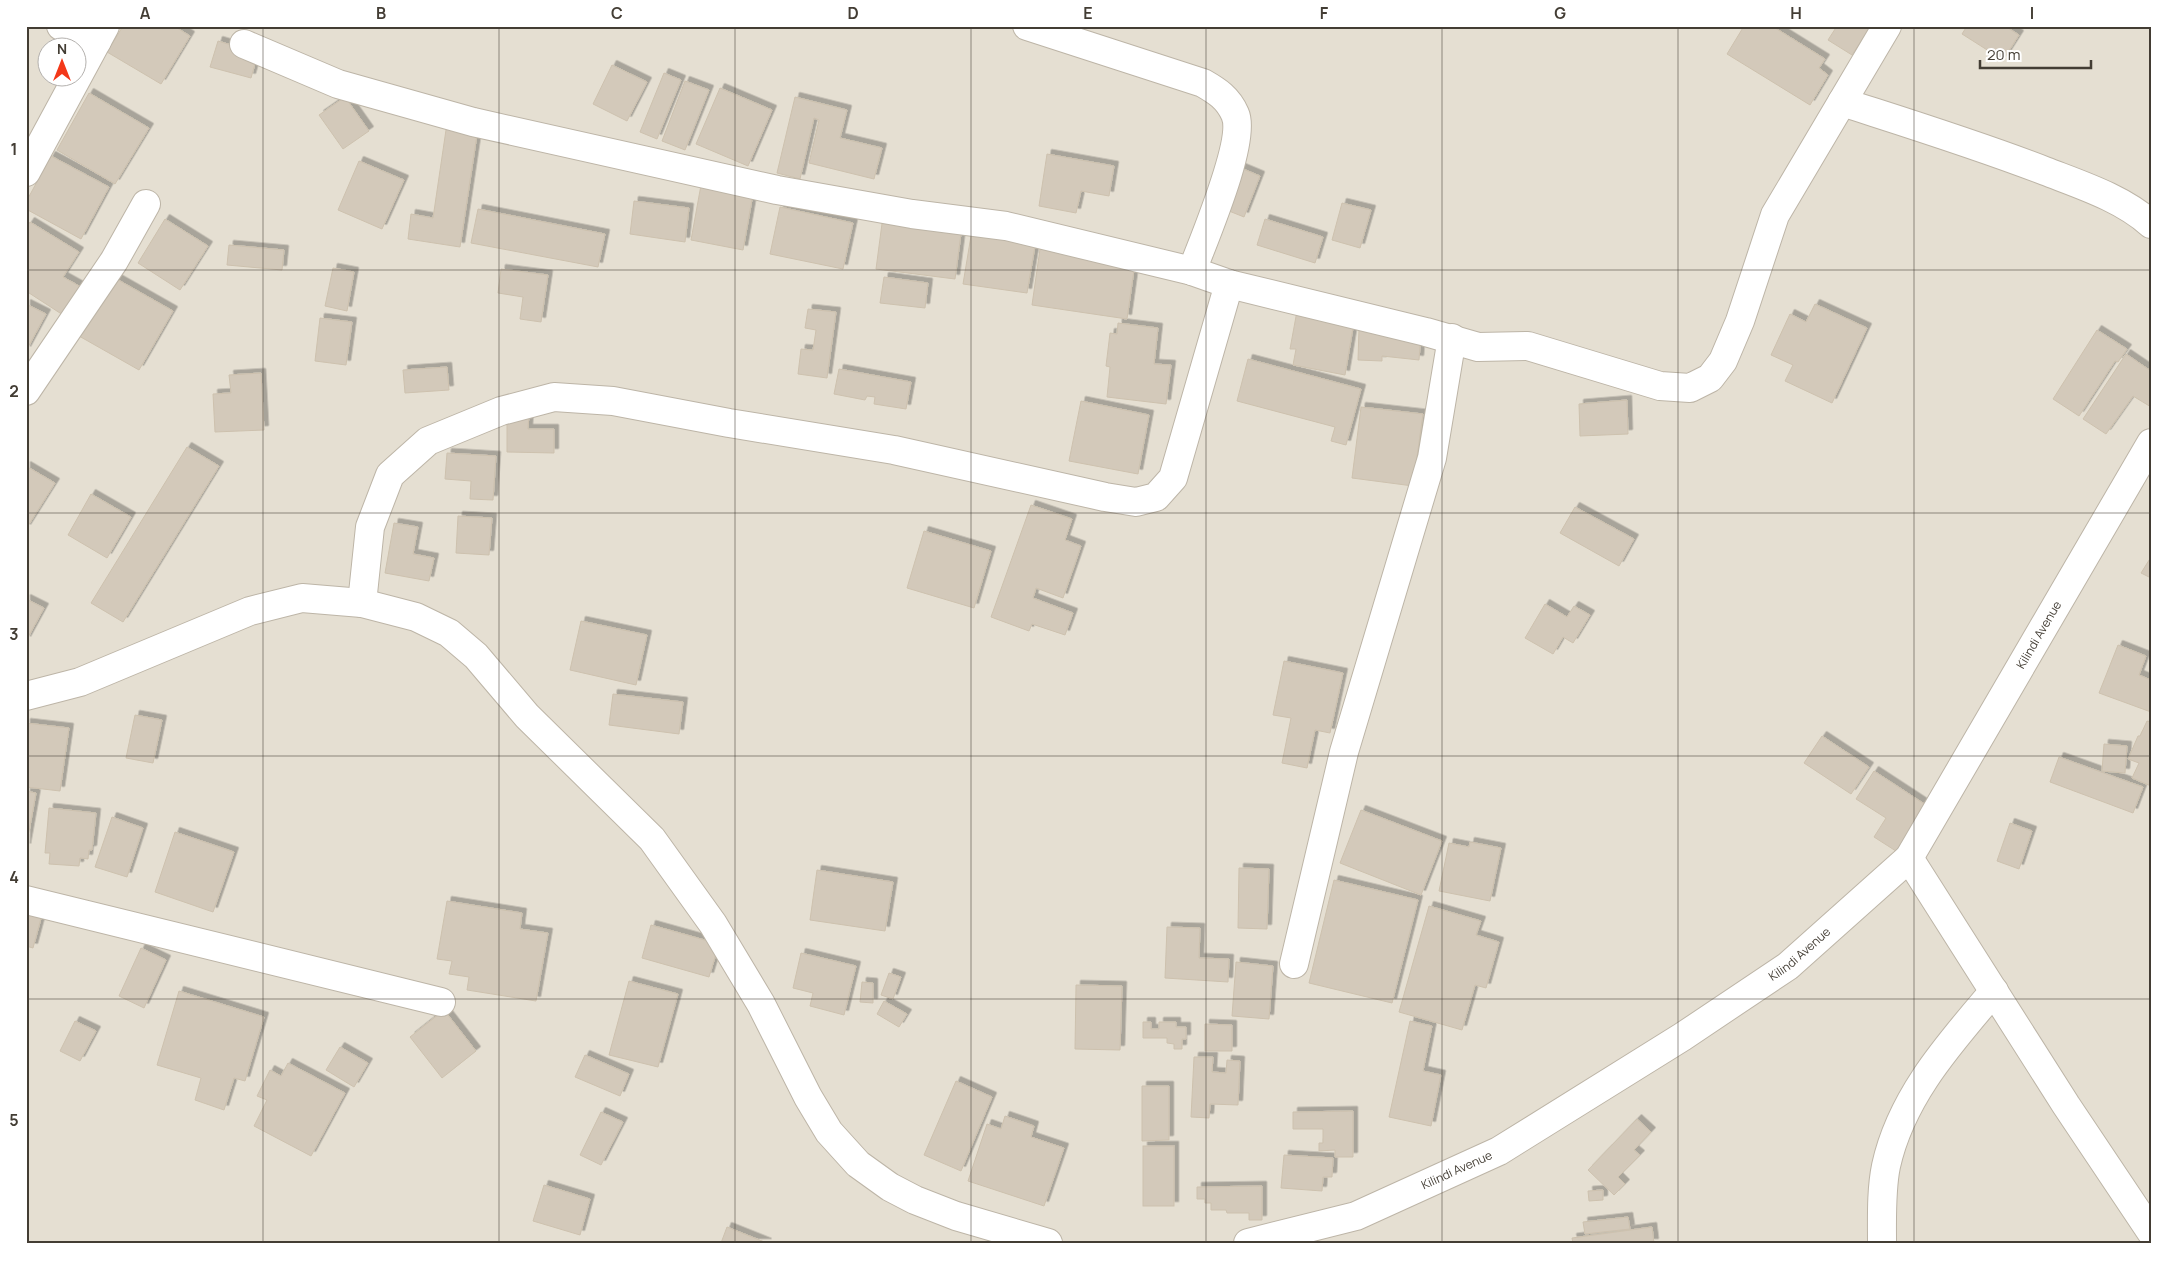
<svg xmlns="http://www.w3.org/2000/svg" width="2177" height="1269" viewBox="0 0 2177 1269" font-family="Manrope,sans-serif">
  <defs>
    <filter id="shadow"><feDropShadow dx="4.5" dy="-4.5" stdDeviation="0" flood-color="#0004"/></filter>
  </defs>
  <rect width="100%" height="100%" fill="#f2ede4"/>
  <path fill="#e5dfd2" fill-rule="evenodd" d="M26 26H2151V1243H26ZM48 48H78V78H48Z"/>
  <g fill="#d3c9ba" stroke="#cdc1ae" filter="url(#shadow)">
    <path d="M123 26H174L190 36 161 84 107 52Z"/>
    <path d="M1744 26H1772L1825 59 1819 68 1828 75 1810 105 1727 54Z"/>
    <path d="M1837 26H1871L1852 55 1828 40Z"/>
    <path d="M1967 26H2005L2019 35 2003 60 1962 34Z"/>
    <path d="M218 41 258 53 251 78 210 67Z"/>
    <path d="M612 65 647 82 627 121 593 104Z"/>
    <path d="M664 73 681 80 657 139 640 132Z"/>
    <path d="M685 81 709 90 685 150 662 141Z"/>
    <path d="M720 88 772 110 748 166 696 144Z"/>
    <path d="M89 93 149 128 115 184 57 150Z"/>
    <path d="M345 97 369 131 343 149 319 115Z"/>
    <path d="M795 97 847 110 840 138 882 148 874 179 809 163 819 120 814 118 800 179 777 173Z"/>
    <path d="M447 123 478 128 460 247 408 239 411 214 433 218Z"/>
    <path d="M1047 154 1114 166 1109 196 1081 191 1076 213 1039 206Z"/>
    <path d="M51 156 109 187 81 239 26 209V202Z"/>
    <path d="M359 161 404 180 382 229 338 210Z"/>
    <path d="M1236 166 1260 176 1244 217 1219 207Z"/>
    <path d="M701 185 753 194 743 250 691 240Z"/>
    <path d="M634 201 689 208 685 242 630 234Z"/>
    <path d="M1342 203 1371 210 1360 248 1332 240Z"/>
    <path d="M780 207 853 223 843 269 770 254Z"/>
    <path d="M478 209 605 234 598 267 471 243Z"/>
    <path d="M883 216 962 226 955 279 876 269Z"/>
    <path d="M165 219 208 246 180 290 138 263Z"/>
    <path d="M1265 219 1323 237 1315 263 1257 245Z"/>
    <path d="M30 222 79 252 63 277 81 287 63 315 26 291V228Z"/>
    <path d="M972 230 1036 240 1027 293 963 284Z"/>
    <path d="M229 245 284 250 282 270 227 265Z"/>
    <path d="M1040 249 1135 263 1127 319 1032 305Z"/>
    <path d="M333 268 354 272 347 311 325 306Z"/>
    <path d="M501 269 548 275 541 322 520 319 523 297 498 293Z"/>
    <path d="M113 277 173 311 139 370 79 336Z"/>
    <path d="M884 277 928 283 925 308 880 303Z"/>
    <path d="M26 304 46 314 26 351Z"/>
    <path d="M1815 304 1867 328 1832 403 1785 381 1793 365 1771 355 1790 314 1806 322Z"/>
    <path d="M808 309 836 312 827 378 798 374 801 349 813 350 816 330 805 328Z"/>
    <path d="M1297 311 1354 322 1345 375 1293 365 1296 349H1290Z"/>
    <path d="M320 318 352 322 346 365 315 361Z"/>
    <path d="M1118 323 1158 328 1154 364 1171 365 1166 404 1107 397 1110 367 1106 366 1110 333 1117 334Z"/>
    <path d="M1359 328 1421 333 1419 360 1382 356V361L1358 360Z"/>
    <path d="M2097 330 2127 349 2118 362 2115 361 2079 416 2053 399Z"/>
    <path d="M2126 354 2151 371V407L2133 396 2106 434 2083 419Z"/>
    <path d="M1248 359 1361 389 1346 445 1331 441 1335 427 1237 401Z"/>
    <path d="M447 367 449 390 405 393 403 370Z"/>
    <path d="M839 369 911 382 906 409 874 404 875 397 867 396 865 400 834 394Z"/>
    <path d="M261 373 264 430 215 432 213 394 231 393 229 375Z"/>
    <path d="M1627 400 1628 434 1580 436 1579 404Z"/>
    <path d="M1081 401 1149 415 1138 474 1069 461Z"/>
    <path d="M1361 407 1423 414 1413 486 1352 478Z"/>
    <path d="M507 414H529L528 429H554V453L507 452Z"/>
    <path d="M187 447 219 466 123 622 91 603Z"/>
    <path d="M447 453 496 456 493 500 470 499 471 481 445 479Z"/>
    <path d="M26 466 55 483 26 529Z"/>
    <path d="M91 494 131 517 107 558 68 535Z"/>
    <path d="M1031 505 1072 519 1065 540 1081 546 1063 598 1036 588 1033 598 1073 613 1065 635 1032 624 1029 631 991 617Z"/>
    <path d="M1575 507 1634 539 1619 566 1560 533Z"/>
    <path d="M458 516 492 518 489 555 456 553Z"/>
    <path d="M394 523 418 527 413 554 434 558 429 581 385 573Z"/>
    <path d="M924 531 991 551 974 608 907 588Z"/>
    <path d="M2151 557V578L2141 573Z"/>
    <path d="M26 599 44 608 26 641Z"/>
    <path d="M1545 604 1567 617 1574 606 1590 615 1573 643 1563 637 1553 654 1525 638Z"/>
    <path d="M581 621 647 635 636 685 570 670Z"/>
    <path d="M2118 645 2146 656 2139 675 2151 680V712L2099 693Z"/>
    <path d="M1284 661 1343 673 1330 733 1315 730 1307 768 1282 763 1291 718 1273 715Z"/>
    <path d="M613 694 683 702 679 734 609 725Z"/>
    <path d="M135 715 162 720 153 763 126 758Z"/>
    <path d="M2147 721 2151 722V786L2132 778 2139 763 2128 759 2138 736H2140Z"/>
    <path d="M26 723 69 728 60 791 26 787Z"/>
    <path d="M1822 736 1869 767 1851 794 1804 763Z"/>
    <path d="M2104 744 2127 746 2125 773 2102 771Z"/>
    <path d="M2059 757 2143 787 2133 813 2050 782Z"/>
    <path d="M1874 771 1929 807 1899 853 1874 837 1886 818 1856 799Z"/>
    <path d="M26 791 36 793 26 848Z"/>
    <path d="M49 808 96 813 92 850H89L88 859 80 858 79 866 49 864 50 853H45Z"/>
    <path d="M1361 810 1442 841 1421 895 1340 863Z"/>
    <path d="M112 817 143 828 127 877 95 867Z"/>
    <path d="M2010 823 2032 831 2019 869 1997 861Z"/>
    <path d="M175 832 234 852 213 912 155 892Z"/>
    <path d="M1470 842 1501 848 1490 901 1439 891 1449 843 1469 847Z"/>
    <path d="M1239 868 1269 869 1267 929 1238 928Z"/>
    <path d="M817 870 893 882 885 931 810 920Z"/>
    <path d="M1334 880 1418 900 1392 1003 1309 983Z"/>
    <path d="M447 901 522 913 520 929 548 933 536 1001 467 990 469 977 449 974 452 961 437 959Z"/>
    <path d="M26 906 43 911 33 948 26 946Z"/>
    <path d="M1429 906 1481 921 1476 935 1499 942 1486 988 1475 985 1462 1030 1399 1012Z"/>
    <path d="M651 925 719 944 709 977 642 958Z"/>
    <path d="M1167 927 1200 928 1199 958 1229 959 1228 982 1165 978Z"/>
    <path d="M141 948 166 960 144 1008 119 996Z"/>
    <path d="M801 953 856 966 844 1015 810 1006 813 993 793 988Z"/>
    <path d="M1236 962 1273 966 1269 1019 1232 1016Z"/>
    <path d="M889 973 901 977 893 999 881 995Z"/>
    <path d="M629 981 678 994 658 1067 609 1055Z"/>
    <path d="M862 982 873 983V1003L860 1002Z"/>
    <path d="M1076 985 1122 986 1120 1050 1075 1049Z"/>
    <path d="M179 991 264 1017 245 1081 234 1078 224 1110 195 1100 201 1078 157 1065Z"/>
    <path d="M884 1001 907 1014 899 1027 877 1014Z"/>
    <path d="M444 1010 476 1051 442 1078 410 1037Z"/>
    <path d="M75 1021 96 1031 80 1061 60 1051Z"/>
    <path d="M1410 1021 1432 1026 1423 1071 1441 1075 1431 1126 1389 1117Z"/>
    <path d="M1143 1022H1151V1029H1159V1022H1176V1027H1186V1039H1182V1049H1174V1044L1167 1043V1038H1143Z"/>
    <path d="M1205 1024 1232 1025V1051H1205Z"/>
    <path d="M340 1047 368 1063 354 1087 326 1070Z"/>
    <path d="M585 1055 629 1074 620 1096 575 1077Z"/>
    <path d="M1194 1057H1213L1212 1072 1226 1073 1227 1060 1240 1061 1238 1105 1210 1104 1209 1118 1191 1117Z"/>
    <path d="M288 1063 345 1093 311 1156 254 1126 267 1100 257 1096 270 1070 281 1076Z"/>
    <path d="M956 1081 992 1097 961 1171 924 1155Z"/>
    <path d="M1142 1086H1169V1140L1142 1141Z"/>
    <path d="M1353 1111V1157H1335V1150L1319 1151V1143H1323V1129H1293V1112Z"/>
    <path d="M601 1112 623 1122 601 1165 580 1155Z"/>
    <path d="M1005 1116 1034 1126 1031 1137 1064 1148 1044 1206 968 1181 987 1124 1001 1129Z"/>
    <path d="M1637 1119 1651 1132 1634 1150 1640 1155 1618 1177 1625 1184 1614 1195 1588 1170Z"/>
    <rect x="1143" y="1146" width="31" height="60"/>
    <path d="M1284 1155 1333 1158 1332 1177H1323L1322 1191 1281 1188Z"/>
    <path d="M544 1185 590 1199 580 1235 533 1221Z"/>
    <path d="M1262 1186V1220H1249V1213H1227L1226 1210H1211V1203H1205V1199H1197V1187Z"/>
    <path d="M1603 1190V1200L1589 1201 1588 1191Z"/>
    <path d="M1628 1217 1630 1229 1585 1234 1583 1222Z"/>
    <path d="M727 1227 767 1243H721Z"/>
    <path d="M1652 1227 1654 1243H1573L1572 1238Z"/>
  </g>
  <g fill="none" stroke-linecap="round" stroke-linejoin="round">
    <g stroke="#bdb5a7" stroke-width="30">
      <g id="street">
        <path d="M61 26 97 41"/>
        <path d="M1027 26 1203 83C1217 91 1228 98 1235 114 1247 140 1203 241 1192 271"/>
        <path d="M244 44 338 84 473 122 777 190 912 214 1006 226 1192 271 1229 284 1426 332 1478 347 1528 346 1660 386 1690 388 1710 378 1723 361 1740 321 1775 215 1887 26"/>
        <path d="M1842 102C1910 124 1978 145 2045 171 2081 185 2122 198 2151 224"/>
        <path d="M26 172 105 26"/>
        <path d="M26 391 114 261 146 204"/>
        <path d="M362 603 370 527 390 475 428 441 501 411 554 397 613 401 729 423 894 450 1105 497 1136 502 1156 497 1173 478 1229 284"/>
        <path d="M26 696 80 682 250 611 302 598 362 603 416 617 449 633 476 656 527 716 652 839 713 924 761 1004 808 1097 829 1132 858 1164 890 1187 915 1200 956 1216 1048 1243"/>
        <path d="M1909 858 2066 1105 2151 1232"/>
        <path d="M26 900 441 1002"/>
        <path d="M1294 964 1344 752 1432 458 1452 338"/>
        <path id="s1" d="M1248 1243 1356 1216 1499 1151 1682 1037 1788 966 1909 858 2151 443"/>
        <path d="M1882 1243C1882 1218 1881 1190 1886 1166 1901 1097 1949 1044 1994 991"/>
      </g>
    </g>
    <use href="#street" stroke="#fff" stroke-width="28"/>
  </g>
  <path fill="none" stroke="#433d34" stroke-width="1" stroke-opacity="0.55" d="M263 26V1243M499 26V1243M735 26V1243M971 26V1243M1206 26V1243M1442 26V1243M1678 26V1243M1914 26V1243M26 270H2151M26 513H2151M26 756H2151M26 999H2151"/>
  <g text-anchor="middle" stroke-width="4.5" stroke-linejoin="round" paint-order="stroke">
    <g font-size="12" fill="#433d34" stroke="#fff">
      <text dy="4" stroke="none"><textPath href="#s1" startOffset="1032">Kilindi Avenue</textPath></text>
      <text dy="4" stroke="none"><textPath href="#s1" startOffset="628">Kilindi Avenue</textPath></text>
      <text dy="4" stroke="none"><textPath href="#s1" startOffset="222">Kilindi Avenue</textPath></text>
    </g>
  </g>
  <rect width="2177" height="1269" fill="none" stroke="#ffffff" stroke-width="55"/>
  <g transform="translate(62 62)"><circle r="24" fill="#ffffff" stroke="#b4b1ae"/>
  <path d="M0-4L9 19L0 12L-9 19Z" fill="#f33819"/>
  <text y="-8" font-size="14" font-weight="bold" text-anchor="middle" fill="#433d34">N</text>
  </g>
  <path d="M1980 60v8h111v-8" fill="none" stroke="#433d34" stroke-width="2.5"/>
  <text x="1987" y="60" font-size="15" fill="#433d34" stroke="#ffffff" stroke-width="4" paint-order="stroke">20 m</text>
  <rect x="28" y="28" width="2122" height="1214" fill="none" stroke="#433d34" stroke-width="2"/>
  <g font-size="16" text-anchor="middle" font-weight="bold" fill="#433d34">
    <text x="145" y="19">A</text>
    <text x="381" y="19">B</text>
    <text x="617" y="19">C</text>
    <text x="853" y="19">D</text>
    <text x="1088" y="19">E</text>
    <text x="1324" y="19">F</text>
    <text x="1560" y="19">G</text>
    <text x="1796" y="19">H</text>
    <text x="2032" y="19">I</text>
    <text x="14" y="155">1</text>
    <text x="14" y="397">2</text>
    <text x="14" y="640">3</text>
    <text x="14" y="883">4</text>
    <text x="14" y="1126">5</text>
  </g>
</svg>
